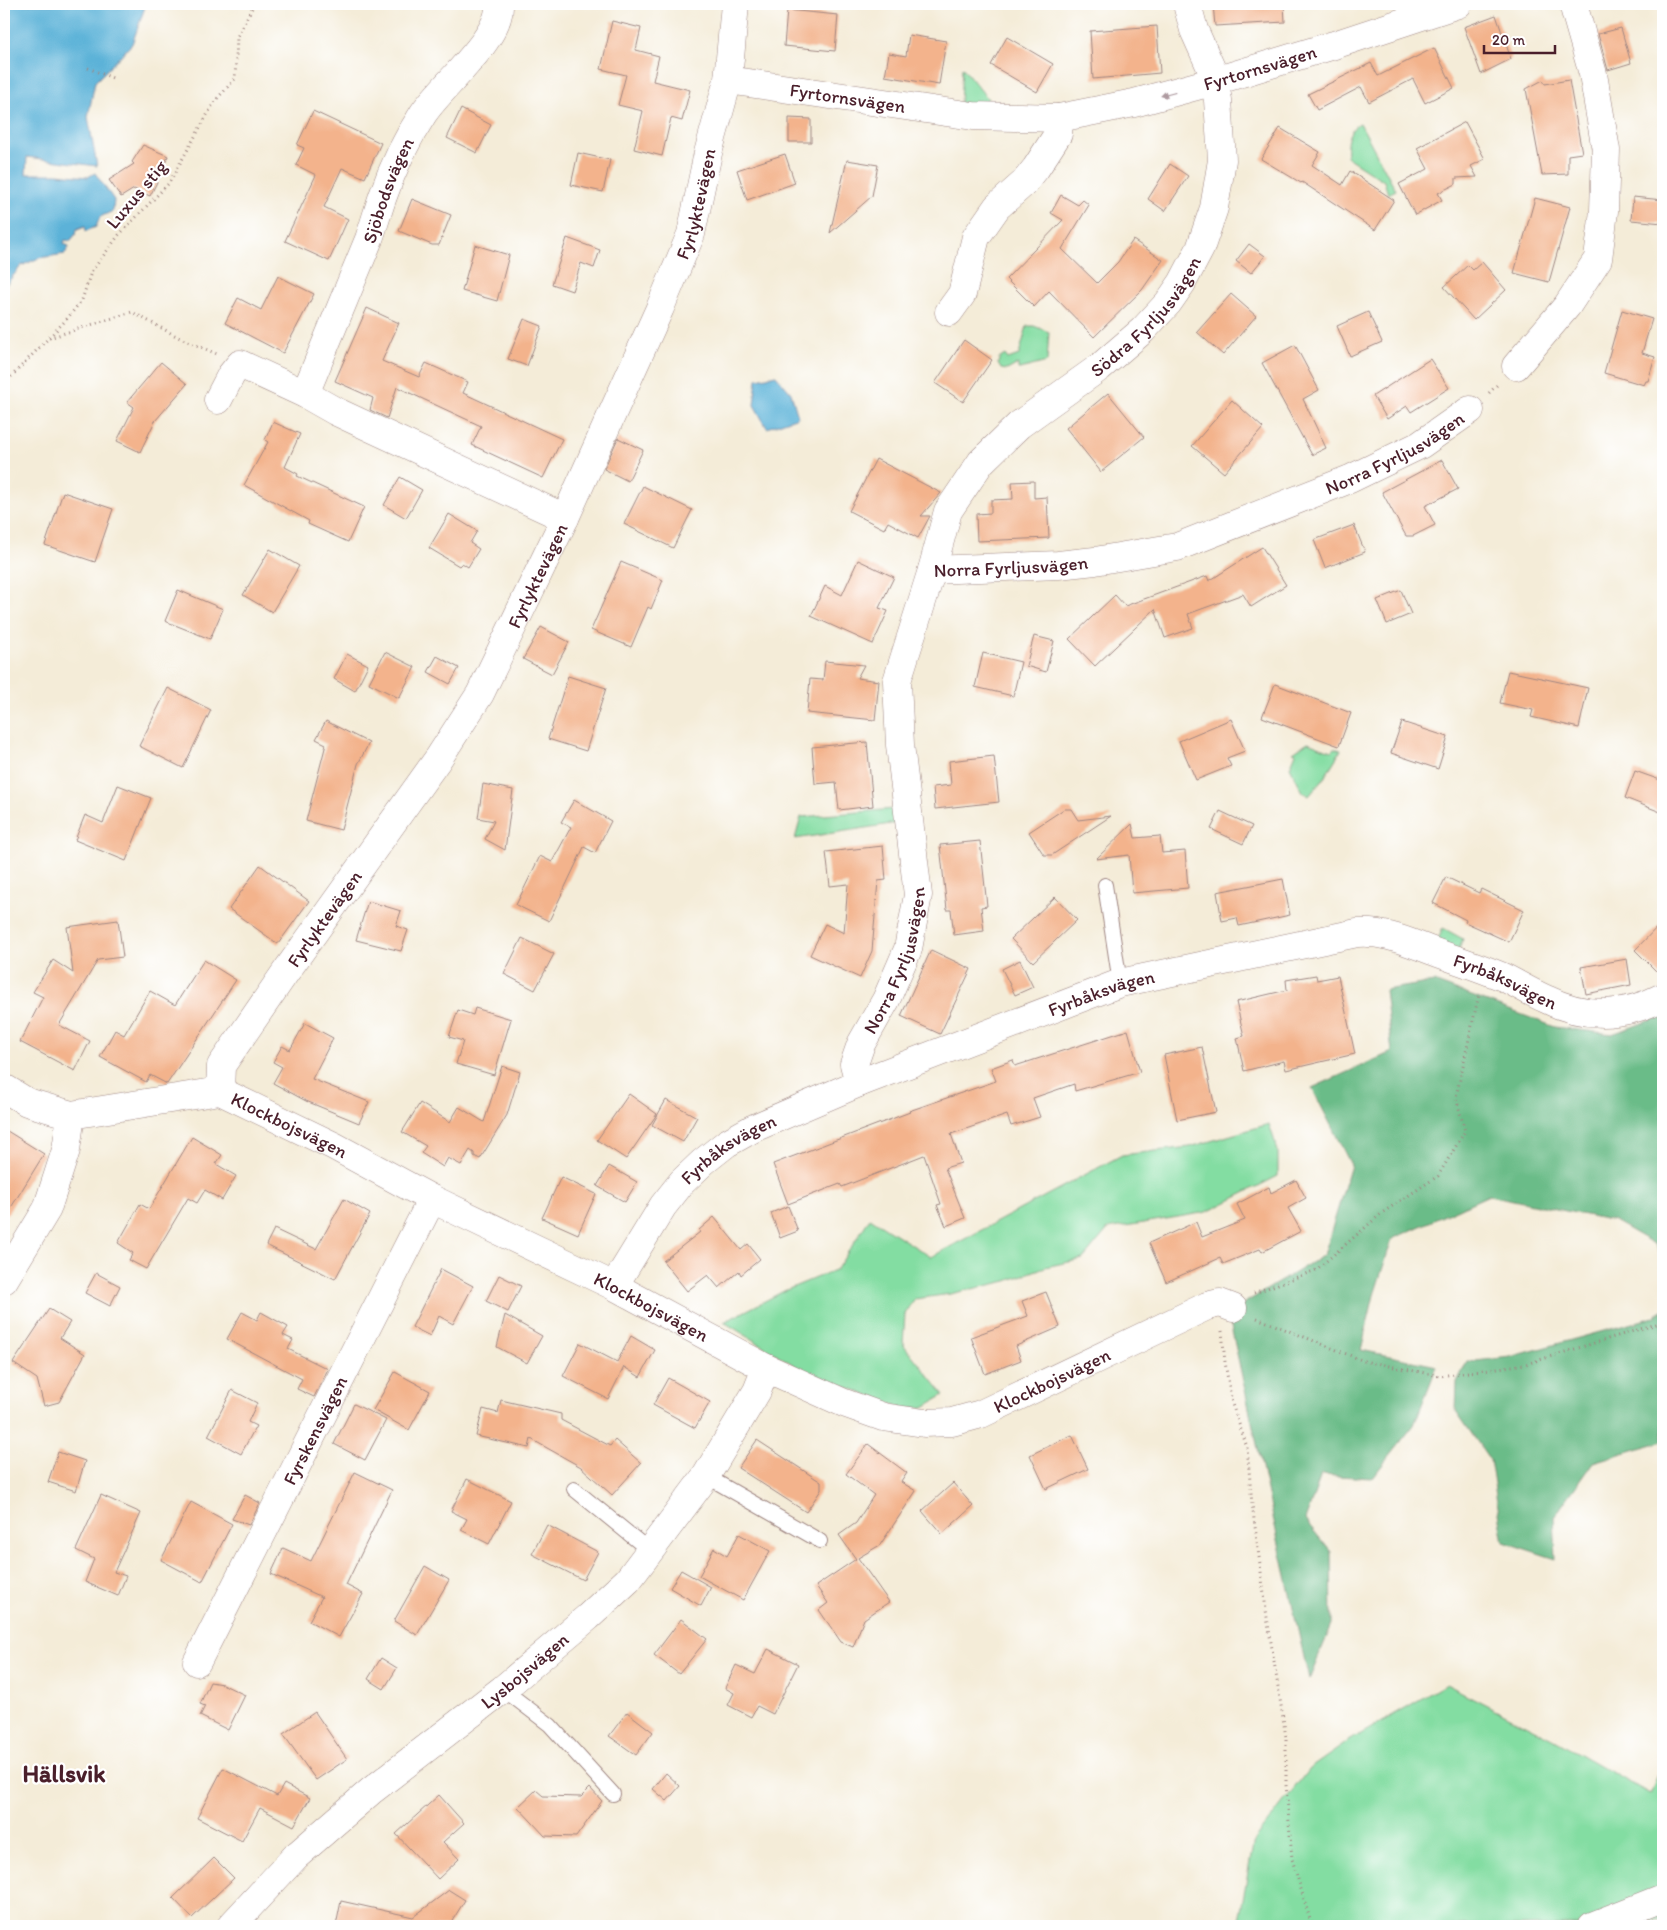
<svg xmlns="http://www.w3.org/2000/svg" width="1667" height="1930" viewBox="0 0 1667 1930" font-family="Itim,sans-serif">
  <rect width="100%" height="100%" fill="#fff"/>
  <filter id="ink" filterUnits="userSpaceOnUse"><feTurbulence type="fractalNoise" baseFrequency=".02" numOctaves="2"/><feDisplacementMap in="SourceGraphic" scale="10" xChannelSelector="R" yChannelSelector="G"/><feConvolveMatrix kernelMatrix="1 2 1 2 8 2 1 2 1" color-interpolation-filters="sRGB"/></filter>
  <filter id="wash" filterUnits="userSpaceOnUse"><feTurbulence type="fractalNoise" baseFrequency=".0096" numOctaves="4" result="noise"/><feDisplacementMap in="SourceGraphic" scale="20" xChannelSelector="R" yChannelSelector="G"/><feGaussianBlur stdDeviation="1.12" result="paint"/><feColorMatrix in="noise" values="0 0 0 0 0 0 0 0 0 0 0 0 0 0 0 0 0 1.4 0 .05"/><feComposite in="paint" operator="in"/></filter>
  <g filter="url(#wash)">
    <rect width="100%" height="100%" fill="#f4ecd8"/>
    <g fill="#83dda2" stroke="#667e66">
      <path d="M962 67 988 99 987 105 960 104Z"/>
      <path d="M1360 123 1396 190 1388 194 1384 181 1347 157C1346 144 1347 130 1360 123Z"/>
      <path d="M1027 326H1034L1049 332 1047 362 1020 369H1018V364L1007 370 1001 369 998 364 999 359 1005 355 1008 359 1019 355Z"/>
      <path d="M1308 742 1331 751 1334 748 1341 750 1324 778 1309 796 1303 792 1290 767 1296 753 1293 752Z"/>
      <path d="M894 809 897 823 795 839 801 817Z"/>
      <path d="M1443 928 1463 939 1458 951 1437 942Z"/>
      <path d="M1269 1124 1278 1151V1176L1207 1212 1108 1229 1083 1259 1045 1267 1007 1281 950 1294 915 1299 905 1314 903 1344 944 1395 924 1407 906 1409 802 1370 724 1322 784 1291 837 1269 870 1218 931 1257 1122 1155 1190 1147Z"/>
      <path d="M1446 1684 1553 1739 1650 1794 1663 1764V1920L1645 1922 1634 1926H1238L1254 1840 1309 1769 1349 1741Z"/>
    </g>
    <g fill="#6abc88" stroke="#5a6e5a">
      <path d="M1434 982 1555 1027 1612 1034 1663 1016V1262L1656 1245 1614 1221 1489 1195 1392 1239 1374 1295 1361 1350 1437 1366 1414 1425 1372 1478 1321 1475 1305 1520 1331 1552 1332 1624 1309 1680 1228 1313 1324 1255 1351 1165 1312 1088 1392 1052 1385 990Z"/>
      <path d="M1663 1309V1441L1593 1462 1554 1517 1556 1559 1504 1542 1490 1460 1456 1411 1457 1382 1467 1362 1510 1357 1654 1317Z"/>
    </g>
    <g fill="#5bb2d8" stroke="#526882">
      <path d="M4 4H146L132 44 95 82 88 117 97 166 27 157 26 174H57L88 177 95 173 114 200 113 211 100 217 96 227 86 231 85 226 77 229 76 234 70 241 65 240 64 244 69 246 65 254 39 258 21 266 4 287Z"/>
      <path d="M776 375 791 393 798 417 767 428 754 405 757 379Z"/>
    </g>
    <g id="blocks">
      <g fill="#f3b38c">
        <path d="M1213 4H1284L1285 22 1215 26Z"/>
        <path d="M787 10 838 15 835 51 784 46Z"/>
        <path d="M1496 15 1511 59 1481 74 1464 27Z"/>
        <path d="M612 21 641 28 636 50 659 56 653 81 690 90 682 121 671 118 662 156 634 149 643 111 618 105 626 75 601 69Z"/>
        <path d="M1157 26 1160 73 1093 79 1090 31Z"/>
        <path d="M1621 28 1631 63 1608 70 1598 34Z"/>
        <path d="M909 35 946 41 939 85 885 76 889 53 906 56Z"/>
        <path d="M1007 37 1053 64 1037 92 991 65Z"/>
        <path d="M1434 48 1454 88 1425 103 1413 79 1369 102 1361 87 1317 110 1308 94 1371 63 1378 76Z"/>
        <path d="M1543 80 1545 84 1569 80 1582 153 1568 155V174L1542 175 1526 89Z"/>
        <path d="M461 109 491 125 477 153 447 138Z"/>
        <path d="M313 111 381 143 365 178 342 168 324 207 348 219 329 261 285 241 316 175 296 165 304 148 297 145Z"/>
        <path d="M789 118 811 119V142H789Z"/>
        <path d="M1465 122 1485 159 1471 166 1477 177 1456 178V184L1438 193 1442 200 1415 215 1399 184 1428 169 1417 148Z"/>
        <path d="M1280 128 1320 152 1312 165 1342 185 1350 171 1394 200 1375 230 1302 182 1301 183 1261 159Z"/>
        <path d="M143 145 168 156 161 174 150 196 134 189 121 197 109 180 134 164 132 162Z"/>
        <path d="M578 153 610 160 603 192 571 185Z"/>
        <path d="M785 154 795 183 747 200 737 170Z"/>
        <path d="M847 160 878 165 872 196 830 233Z"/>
        <path d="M1170 164 1188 176 1165 211 1148 199Z"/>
        <path d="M1061 195 1078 205 1083 200 1089 205 1062 249 1097 283 1118 262 1133 240 1163 260 1142 290 1094 337 1049 291 1034 307 1006 279 1063 220 1051 213Z"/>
        <path d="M1633 197 1663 200V223L1631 220Z"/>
        <path d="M1535 198 1570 207 1549 282 1514 273Z"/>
        <path d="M412 199 451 215 439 245H432L399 231Z"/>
        <path d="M567 238 600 250 594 268 581 263 572 291 552 284Z"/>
        <path d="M1249 244 1265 256 1251 273 1236 261Z"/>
        <path d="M475 245 509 255 497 301 462 291Z"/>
        <path d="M1482 262 1506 290 1474 320 1444 287 1468 265 1473 270Z"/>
        <path d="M278 276 314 294 283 353 225 323 238 298 261 310Z"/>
        <path d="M1231 294 1256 316 1223 355 1197 332Z"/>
        <path d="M367 308 399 323 382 361 419 377 426 363 468 382 463 393 562 439 543 478 472 445 481 426 397 387 387 418 370 410 373 398 335 381Z"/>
        <path d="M1622 310 1652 319 1642 353 1655 357 1648 381H1646L1644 385 1604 373Z"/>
        <path d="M1368 312 1382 342 1350 356 1337 326Z"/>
        <path d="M524 319 542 326 527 366 508 359Z"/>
        <path d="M964 340 992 360 963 402 935 383Z"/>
        <path d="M1295 345 1319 390 1303 399 1326 448 1312 455 1262 363Z"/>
        <path d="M1430 359 1449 388 1411 412 1407 406 1387 419 1373 396Z"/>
        <path d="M161 362 187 384 155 421 140 452 117 441 134 407 127 402Z"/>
        <path d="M1108 393 1144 437 1101 472 1066 428Z"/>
        <path d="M1232 400 1263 428 1224 473 1192 446Z"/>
        <path d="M273 422 300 434 285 467 298 474 297 476 364 507 348 542 308 524 309 521 244 485 268 442 265 440Z"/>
        <path d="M618 438 643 450 628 481 604 469Z"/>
        <path d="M876 459 941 493 921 516H930L918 538 888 522 884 529 849 511Z"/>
        <path d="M1442 460 1458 489 1425 506 1435 525 1413 536H1406L1382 492Z"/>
        <path d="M400 477 422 490 406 518 384 505Z"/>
        <path d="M1034 481V498L1047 497 1049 538 977 541 976 514 991 513V500L1013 499 1012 482Z"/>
        <path d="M643 486 692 510 673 548 624 524Z"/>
        <path d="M63 492 113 509 95 562 45 545Z"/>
        <path d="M449 514 477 531 470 543 479 549 468 567 462 563 459 566 429 548Z"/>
        <path d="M1354 525 1365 552 1325 568 1314 540Z"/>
        <path d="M1262 547 1286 585 1251 607 1243 594 1188 614 1193 628 1165 638 1155 609 1095 666 1069 639 1115 595 1125 606 1207 576 1209 581Z"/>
        <path d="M270 549 299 566 272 612 243 595Z"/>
        <path d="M858 560 894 577 879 608 888 611 873 644 811 616 825 586 842 595Z"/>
        <path d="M621 562 663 580 651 609 648 607 631 647 591 630Z"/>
        <path d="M178 590 223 609 210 639 165 621Z"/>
        <path d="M1401 590 1411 614 1387 624 1377 600Z"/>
        <path d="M541 627 569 642 552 674 523 659Z"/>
        <path d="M1034 636 1054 641 1046 672 1026 666Z"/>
        <path d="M385 652 415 667 399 698 369 683Z"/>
        <path d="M983 653 1021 662 1013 696 975 687Z"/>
        <path d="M347 654 368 665 355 691 334 679Z"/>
        <path d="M437 656 459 668 450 684 428 672Z"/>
        <path d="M825 661 864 665 857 678 879 681 875 720 807 713 810 679 823 680Z"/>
        <path d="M1508 671 1588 688 1579 728 1531 717 1533 710 1500 703Z"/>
        <path d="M568 676 606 688 586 751 548 739Z"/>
        <path d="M1275 684 1351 713 1339 746 1262 717Z"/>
        <path d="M168 688 211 710 183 768 139 746Z"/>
        <path d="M1231 719 1245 751 1227 758 1231 766 1196 780 1179 741Z"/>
        <path d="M326 721 369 743 358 764 341 830 306 821 326 744 316 739Z"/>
        <path d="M1402 722 1448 737 1438 769 1391 753Z"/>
        <path d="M867 742 873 806 839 810 836 782 815 784 812 747Z"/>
        <path d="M994 756 999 802 935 809 933 787 951 785 949 761Z"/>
        <path d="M1635 771 1663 781V813L1625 798Z"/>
        <path d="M483 784 513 790 505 850 485 839 494 821 478 818Z"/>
        <path d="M118 785 151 798 126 861 75 840 85 815 103 823Z"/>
        <path d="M574 800 611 821 595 853 584 847 549 921 516 905 540 856 552 862 571 827 561 822Z"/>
        <path d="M1064 809H1071L1078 820 1111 816 1052 855H1044L1029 832Z"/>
        <path d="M1220 811 1252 826 1243 844 1211 829Z"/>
        <path d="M1132 824 1135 838 1160 836 1162 853 1185 851 1188 888 1132 893 1129 855 1096 859Z"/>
        <path d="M980 841 987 906 981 907 984 931 954 935 951 910H947L940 845Z"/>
        <path d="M883 846 886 880 878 881 872 951 860 978 810 955 825 924 844 933 848 884 830 886 826 852Z"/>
        <path d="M260 865 309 901 278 944 229 909Z"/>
        <path d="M1446 877 1479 893 1481 889 1524 910 1509 942 1465 922 1466 920 1433 903Z"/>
        <path d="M1283 879 1290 915 1239 926 1237 918 1222 921 1217 892Z"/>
        <path d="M1055 897 1077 920 1033 962 1011 939Z"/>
        <path d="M368 901 401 911 396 926 408 930 401 951 356 940Z"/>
        <path d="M118 920 123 957 98 960 59 1025 90 1041 75 1071 20 1042 43 997 33 992 53 960 73 973 67 927Z"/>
        <path d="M1663 921V978L1635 950Z"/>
        <path d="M522 938 554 954 535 990 504 974Z"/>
        <path d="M931 950 971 969 940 1034 901 1016Z"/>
        <path d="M1627 959 1631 985 1586 994 1581 967Z"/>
        <path d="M204 960 236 980 167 1084 150 1075 146 1082 100 1057 115 1030 124 1035 150 991 175 1005Z"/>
        <path d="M1020 960 1033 987 1015 995 1002 969Z"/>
        <path d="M1316 975 1317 980 1338 976 1355 1054 1286 1070 1284 1061 1244 1071 1237 1038 1244 1036 1236 1002 1287 990 1286 980Z"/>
        <path d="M475 1008 511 1019 494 1075 456 1064 463 1041 449 1037 458 1010 473 1015Z"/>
        <path d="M305 1023 333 1038 312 1079 369 1102 359 1123 306 1101 273 1083 282 1067 273 1062 282 1046 290 1050Z"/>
        <path d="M1128 1030 1140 1072 1075 1091 1074 1084 1033 1098 1040 1117 1011 1126 1007 1115 951 1134 961 1163 945 1168 965 1218 946 1226 937 1205 941 1204 924 1155 842 1187 840 1184 788 1204 773 1164 910 1112 909 1111 996 1081 991 1068 1013 1060 1015 1066Z"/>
        <path d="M1202 1047 1216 1112 1177 1120 1164 1055Z"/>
        <path d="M502 1066 520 1072 507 1115 480 1159 474 1156V1153L470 1150 461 1165 448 1158 443 1167 421 1153 426 1146 402 1132 420 1103 450 1122 459 1107 484 1122Z"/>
        <path d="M629 1094 657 1114 626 1159 597 1140Z"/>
        <path d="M666 1100 697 1117 683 1142 652 1125Z"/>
        <path d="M4 1129 44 1154 4 1219Z"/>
        <path d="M192 1137 222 1155 216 1164 236 1176 222 1200 205 1190 197 1203 188 1198 146 1269 129 1260 133 1253 118 1243 140 1204 149 1209Z"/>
        <path d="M609 1166 637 1182 625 1202 597 1186Z"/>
        <path d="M561 1177 596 1194 578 1234 542 1218Z"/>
        <path d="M1296 1180 1306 1198 1288 1208 1301 1231 1262 1252 1260 1249 1223 1264 1220 1258 1166 1282 1149 1243 1196 1222 1202 1237 1245 1220 1237 1204 1269 1187 1271 1193Z"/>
        <path d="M344 1199 370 1214 335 1279 266 1245 274 1229 316 1249Z"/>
        <path d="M788 1206 798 1231 780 1238 771 1213Z"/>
        <path d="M714 1217 741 1250 748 1244 760 1259 741 1275 739 1271 719 1288 708 1275 687 1291 663 1261 700 1232 699 1230Z"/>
        <path d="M441 1269 473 1286 453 1324 439 1316 430 1336 412 1327Z"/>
        <path d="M96 1273 120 1286 110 1306 85 1293Z"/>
        <path d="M499 1275 521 1286 508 1312 486 1301Z"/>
        <path d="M1046 1292 1060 1327 1016 1346 1021 1360 985 1374 971 1337 1028 1316 1022 1301Z"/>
        <path d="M49 1309 70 1322 60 1338 85 1354 59 1402 44 1406 37 1379 13 1363Z"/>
        <path d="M242 1312 257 1320 261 1312 288 1327 283 1335 293 1340 288 1349 328 1369 314 1397 297 1389 302 1379 227 1339Z"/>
        <path d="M505 1315 542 1336 527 1363 497 1347Z"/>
        <path d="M631 1336 655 1350 640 1377 624 1367 608 1399 563 1376 580 1343 617 1362Z"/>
        <path d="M395 1372 430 1391 409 1430 373 1410Z"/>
        <path d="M668 1378 710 1402 695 1428 653 1405Z"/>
        <path d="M232 1390 257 1403 248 1422 256 1426 241 1454 208 1436Z"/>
        <path d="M501 1400 561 1414V1420L610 1446 615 1440 641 1463 612 1495 581 1467 531 1439 529 1448 476 1436 483 1409 498 1413Z"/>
        <path d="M354 1404 386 1420 365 1460 334 1444Z"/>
        <path d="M1072 1435 1088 1469 1046 1489 1030 1455Z"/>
        <path d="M757 1440 821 1482V1490L806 1512 738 1468Z"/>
        <path d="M868 1444 907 1473 901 1482 916 1491 880 1545 858 1558 889 1602 864 1619 853 1647 841 1642 819 1610 828 1603 816 1586 856 1559 839 1535 856 1523 874 1495 846 1474Z"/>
        <path d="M58 1452 85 1461 76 1491 48 1482Z"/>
        <path d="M355 1472 392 1490 346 1585 363 1594 339 1637 309 1621 322 1597 271 1574 283 1548 311 1561Z"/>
        <path d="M467 1479 511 1501 489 1544 461 1530 467 1519 451 1511Z"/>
        <path d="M953 1483 973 1506 942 1534 922 1511Z"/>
        <path d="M101 1495 141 1513 114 1572 126 1576 118 1596 85 1582 94 1559 76 1550Z"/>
        <path d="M245 1495 260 1503 249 1525 232 1519Z"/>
        <path d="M191 1502 232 1524 202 1582 161 1560Z"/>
        <path d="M547 1525 598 1552 583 1580 532 1554Z"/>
        <path d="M739 1534 770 1551 743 1600 699 1576 714 1548 727 1556Z"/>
        <path d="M425 1566 449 1580 417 1635 394 1621Z"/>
        <path d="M681 1570 711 1587 701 1606 670 1588Z"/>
        <path d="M681 1619 707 1639 679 1674 654 1655Z"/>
        <path d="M768 1649 798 1664 773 1714 757 1706 751 1717 728 1705 734 1693 725 1688 736 1665 755 1674Z"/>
        <path d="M381 1658 397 1668 384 1689 368 1679Z"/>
        <path d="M210 1682 222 1684 245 1695 228 1730 200 1716 205 1706 200 1704Z"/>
        <path d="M315 1712 347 1759 316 1780 283 1734Z"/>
        <path d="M627 1712 653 1732 636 1755 609 1736Z"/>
        <path d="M223 1768 277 1796 284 1784 310 1798 294 1826 260 1808 242 1841 197 1818Z"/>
        <path d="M666 1773 680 1786 667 1801 653 1789Z"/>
        <path d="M590 1788 602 1801 576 1837 545 1836 518 1807 536 1790 543 1796 581 1797Z"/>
        <path d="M439 1795 464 1823 443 1842 459 1859 438 1879 396 1834Z"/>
        <path d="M214 1858 234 1878 192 1918 173 1898Z"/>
        <path d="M449 1890 465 1900 449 1926H336L341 1901 413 1917Z"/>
      </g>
    </g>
  </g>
  <g filter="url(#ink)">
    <use href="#blocks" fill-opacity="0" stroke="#9f8682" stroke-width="1"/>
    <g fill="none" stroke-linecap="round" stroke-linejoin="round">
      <g stroke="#9f8682" stroke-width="16">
        <g id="lane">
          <path d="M1105 885 1120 983"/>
          <path d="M706 1476 820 1541"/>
          <path d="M574 1489 650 1551"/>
          <path d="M503 1689 550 1725 613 1794"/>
        </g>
      </g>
      <g stroke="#9f8682" stroke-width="29">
        <g id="street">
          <path id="s1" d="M728 80 973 116 1059 118 1134 103 1215 81 1334 45 1458 4"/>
          <path d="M949 312 962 294 976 237 997 207 1024 183 1036 168 1058 134 1059 118"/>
          <path d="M1516 366 1567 306 1598 259 1604 211 1606 150 1593 74 1573 4"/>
          <path id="s2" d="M305 394C326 342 348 291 369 239 374 225 378 210 383 196 393 167 406 140 423 114 441 86 502 38 499 4"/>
          <path d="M218 400 231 375 240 364 305 394 335 411 565 518"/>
          <path id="s3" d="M932 570 1058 565 1095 561 1177 547 1350 479 1420 445 1470 410"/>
          <path id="s4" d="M859 1083 854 1064 861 1044 886 1000 908 949 918 895 900 745 897 681 932 570 948 511 981 462 1019 425 1100 367 1143 330 1168 303 1182 283 1200 249 1214 208 1222 160 1218 100 1211 68 1194 30 1187 4"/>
          <path id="s5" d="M4 1088 27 1102 71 1115 220 1091 334 1146 432 1199 614 1286 766 1368 844 1403 883 1417 924 1423 952 1422 981 1414 1207 1306 1220 1303 1233 1308"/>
          <path id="s6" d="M220 1091 221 1066 285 973 438 759 480 694 565 518 660 308 691 234 708 153 728 80 735 4"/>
          <path d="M4 1280 47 1209 66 1150 71 1115"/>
          <path id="s7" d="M614 1286 663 1206 682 1182 703 1162 727 1143 754 1128 859 1083 1120 983 1357 933C1382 931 1403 940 1427 949 1453 959 1480 967 1505 978 1519 985 1532 993 1546 999 1586 1019 1624 1017 1663 997"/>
          <path id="s8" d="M197 1662 432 1199"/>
          <path id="s9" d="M231 1926 296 1856 371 1791 503 1689 588 1617 628 1580 706 1476 757 1391 766 1368"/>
          <path d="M1592 1926 1663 1898"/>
        </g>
      </g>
      <g stroke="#9f8682" stroke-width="3" stroke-dasharray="1 4" stroke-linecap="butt">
        <path d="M157 4 166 6"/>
        <path d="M88 68 115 79"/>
        <path d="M49 338 132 312 178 337 217 354"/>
        <path d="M4 384 66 320 82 300 91 272 119 235 169 183 215 101 235 79 237 37 254 4"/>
        <path d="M1489 393 1499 383"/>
        <path d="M1254 1293 1316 1270 1382 1213 1438 1176 1465 1131 1456 1097 1479 994"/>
        <path d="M1257 1318 1364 1361 1440 1376 1526 1364 1663 1322"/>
        <path d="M1222 1331 1225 1362 1232 1404 1247 1447 1252 1504 1267 1617 1286 1737V1785L1292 1859 1312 1926"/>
      </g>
      <use href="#lane" stroke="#fff" stroke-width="14"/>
      <use href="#street" stroke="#fff" stroke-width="28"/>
    </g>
    <defs><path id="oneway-solid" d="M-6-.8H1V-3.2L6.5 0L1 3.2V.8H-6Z" transform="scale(1.25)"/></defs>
    <use fill="#ae9aa0" href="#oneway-solid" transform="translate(1168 94) rotate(165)"/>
  </g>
  <g text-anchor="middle" stroke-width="4.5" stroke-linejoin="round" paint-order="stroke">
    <g font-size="19" fill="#4a1f2b" stroke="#fff">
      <text dy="7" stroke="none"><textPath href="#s1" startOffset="541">Fyrtornsvägen</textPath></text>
      <text dy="7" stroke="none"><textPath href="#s1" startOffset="121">Fyrtornsvägen</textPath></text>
      <text dy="7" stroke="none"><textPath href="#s2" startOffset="220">Sjöbodsvägen</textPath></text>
      <text transform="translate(136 194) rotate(-50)" y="7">Luxus stig</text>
      <text dy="7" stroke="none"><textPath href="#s6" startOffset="1015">Fyrlyktevägen</textPath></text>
      <text dy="7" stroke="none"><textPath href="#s4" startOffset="875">Södra Fyrljusvägen</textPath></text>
      <text dy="7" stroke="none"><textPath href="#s3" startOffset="484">Norra Fyrljusvägen</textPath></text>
      <text dy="7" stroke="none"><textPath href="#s3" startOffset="79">Norra Fyrljusvägen</textPath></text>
      <text dy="7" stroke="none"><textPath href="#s6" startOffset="610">Fyrlyktevägen</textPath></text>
      <text dy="7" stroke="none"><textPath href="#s6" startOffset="205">Fyrlyktevägen</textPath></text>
      <text dy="7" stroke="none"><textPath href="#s4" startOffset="132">Norra Fyrljusvägen</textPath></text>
      <text dy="7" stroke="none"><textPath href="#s7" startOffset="1008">Fyrbåksvägen</textPath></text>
      <text dy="7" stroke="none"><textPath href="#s7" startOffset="588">Fyrbåksvägen</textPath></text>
      <text dy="7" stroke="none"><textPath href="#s5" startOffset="301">Klockbojsvägen</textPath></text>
      <text dy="7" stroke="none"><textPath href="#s7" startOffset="182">Fyrbåksvägen</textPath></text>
      <text dy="7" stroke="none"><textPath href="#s5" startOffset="706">Klockbojsvägen</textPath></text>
      <text dy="7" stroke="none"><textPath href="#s5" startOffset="1141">Klockbojsvägen</textPath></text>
      <text dy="7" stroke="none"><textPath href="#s8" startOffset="260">Fyrskensvägen</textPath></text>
      <text dy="7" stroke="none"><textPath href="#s9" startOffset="390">Lysbojsvägen</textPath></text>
    </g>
    <g font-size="24" font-weight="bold" fill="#4a1f2b" stroke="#fff">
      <text x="64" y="1782">Hällsvik</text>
    </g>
  </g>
  <rect width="1667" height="1930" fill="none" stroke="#fff" stroke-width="20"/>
  <path d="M1484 45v8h71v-8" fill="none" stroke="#4a1f2b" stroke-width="2.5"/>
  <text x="1492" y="45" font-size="15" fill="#4a1f2b" stroke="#ffffff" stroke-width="4" paint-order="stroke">20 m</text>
</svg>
